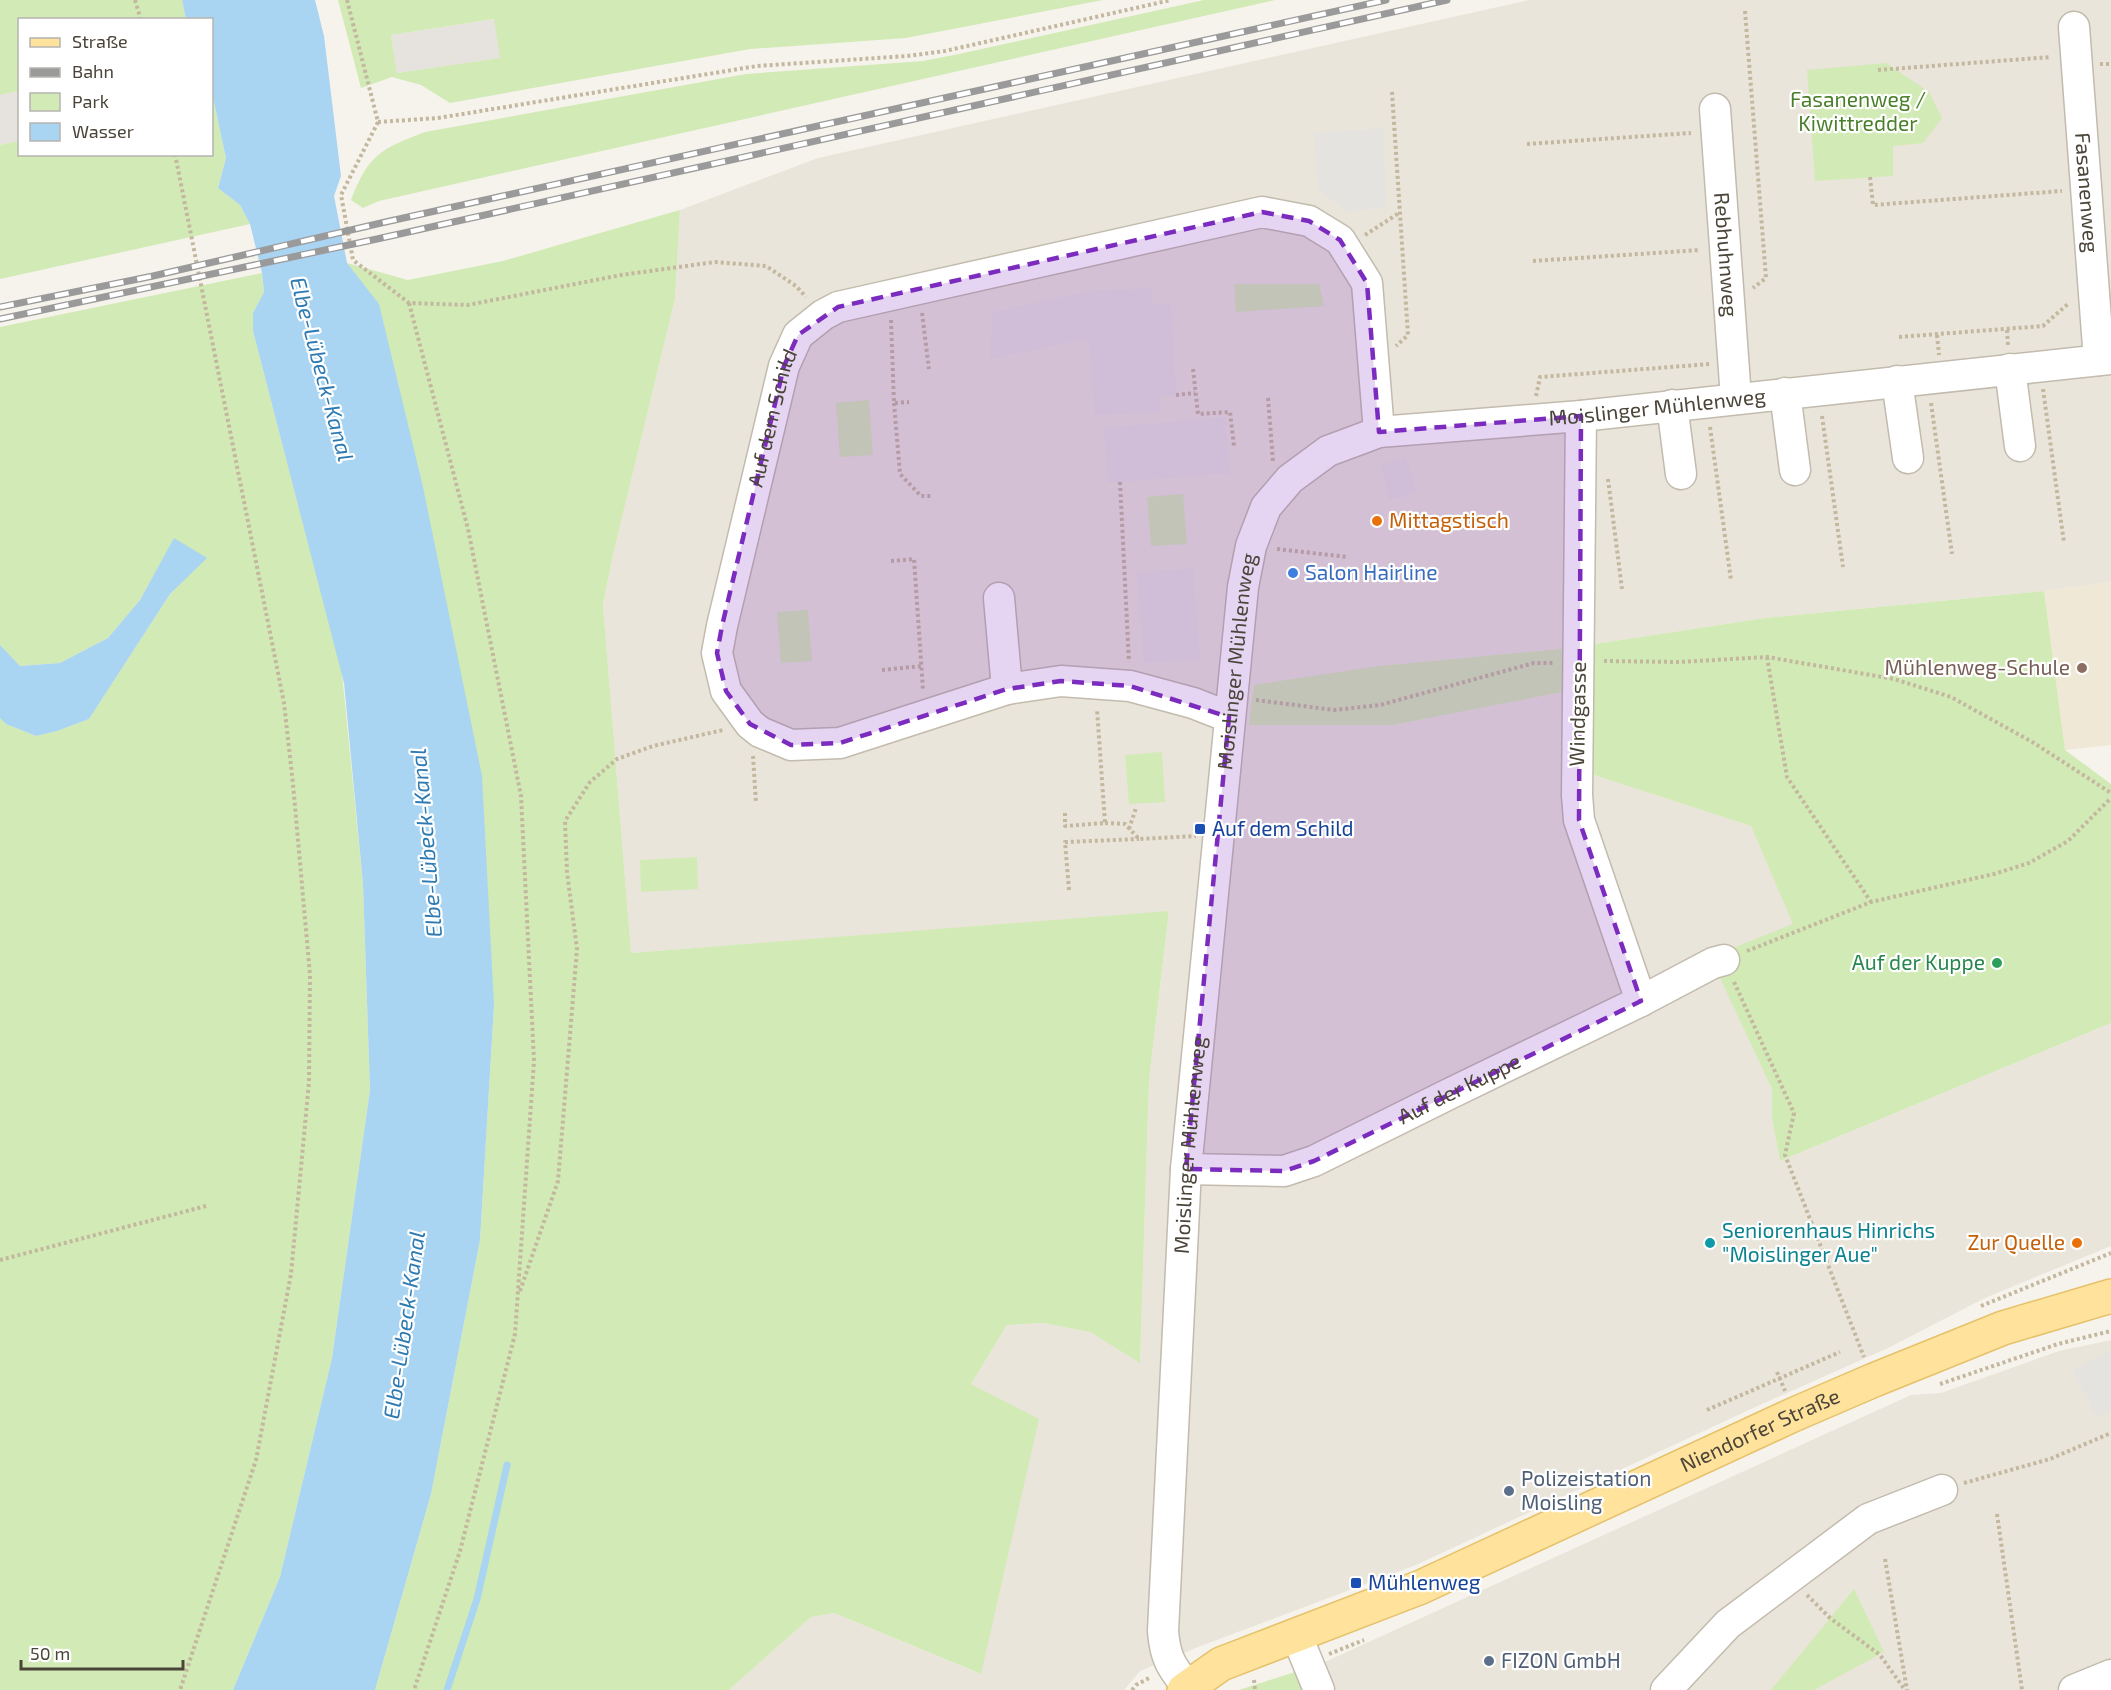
<svg xmlns="http://www.w3.org/2000/svg" width="2111" height="1690" viewBox="0 0 2111 1690" font-family="'Exo 2',sans-serif">
  <rect width="100%" height="100%" fill="#f6f3ec"/>
  <g fill="#eae5da">
    <path d="M1529 0H2111V582L2044 591 1765 618 1569 648 1379 666 1249 724 1393 725 1568 691 1588 773 1751 826 1794 924 1711 958 1772 1089V1119L1780 1161 2111 1023V1246L1985 1298 1888 1348 1751 1409 1416 1565 1198 1647 1140 1671 1124 1690H729L811 1617 834 1613 980 1674 971 1384 1007 1325 1043 1323 1090 1332 1140 1362 1149 1080 1169 912 631 953 603 606 613 555 675 299 680 210 818 158Z"/>
    <path d="M2111 1340V1690H1328L1316 1666 1911 1395 1941 1393 2059 1351Z"/>
  </g>
  <g fill="#e6e2dd">
    <path d="M495 19 501 58 397 73 391 35Z"/>
    <path d="M19 91V141L0 145V95Z"/>
  </g>
  <path fill="#efe8d6" d="M2111 582V745L2065 750 2044 591Z"/>
  <g fill="#d2eab5" fill-rule="evenodd">
    <path d="M0 0H182L186 19 20 20 19 91 0 95Z"/>
    <path d="M338 0H1103L906 38 750 49 450 103 421 85 392 77 361 88ZM494 19 500 58 397 73 391 35Z"/>
    <path d="M1204 0H1275L379 201 363 208 351 200C369 154 381 149 425 132L746 74 923 61 959 54Z"/>
    <path d="M1886 63 1929 92 1942 118 1923 143 1893 146V176L1815 181 1807 70Z"/>
    <path d="M212 93 226 158 218 188 240 205 250 224 0 279V145L19 141 20 154H212Z"/>
    <path d="M680 210 675 299 613 555 603 605 631 953 1169 911 1149 1080 1140 1363 1090 1332 1043 1323 1007 1325 971 1384 1039 1419 981 1674 834 1613 811 1617 729 1690H375L431 1494 480 1240 494 1005 347 263 408 280 503 261Z"/>
    <path d="M262 273 264 292 253 313V331L342 673 363 884 370 1090 332 1358 280 1577 233 1690H0V718L6 724 36 736 57 731 89 719 170 594 206 558 174 539 140 600 108 638 60 663 20 666 0 645V327Z"/>
    <path d="M1234 284H1319L1324 306 1236 312Z"/>
    <path d="M869 400 873 455 840 457 836 403Z"/>
    <path d="M1183 494 1187 544 1151 546 1147 497Z"/>
    <path d="M2044 591 2065 750 2111 784V1023L1780 1161 1772 1119V1089L1710 957 1793 924 1751 826 1588 773 1568 691 1393 725H1249L1254 685 1379 666 1569 648 1765 618Z"/>
    <path d="M808 610 812 661 781 663 777 612Z"/>
    <path d="M1162 752 1165 802 1129 804 1125 755Z"/>
    <path d="M697 857 698 889 641 892 640 860Z"/>
    <path d="M1854 1589 1884 1652 1814 1690H1771Z"/>
    <path d="M1301 1670 1311 1690H1239Z"/>
  </g>
  <g fill="#e5e3e0">
    <path d="M1383 128 1387 207 1348 212 1318 189 1314 133Z"/>
    <path d="M1151 288 1153 305 1171 304 1176 395 1159 396 1161 412 1094 415 1091 356 1087 339 990 359 992 312 1090 291Z"/>
    <path d="M1225 417 1230 473 1108 483 1104 428Z"/>
    <path d="M1406 457 1416 492 1390 500 1380 465Z"/>
    <path d="M1193 568 1200 659 1144 663 1137 573Z"/>
    <path d="M2111 1350V1410L2097 1418 2072 1370Z"/>
  </g>
  <g fill="#a9d4f2">
    <path d="M182 0H315L324 36 341 176 334 196 347 263 379 304 423 487 482 776 494 1005 480 1240 431 1494 375 1690H233L280 1577 332 1358 370 1090 363 884 344 683 253 331V313L264 292 262 273 250 224 240 205 218 188 226 158 212 93V20L186 19Z"/>
    <path d="M174 538 207 558 170 594 89 719 57 731 36 736 6 724 0 718V645L20 666 60 663 108 638 140 600Z"/>
  </g>
  <g fill="none" stroke-linecap="round" stroke-linejoin="round">
    <path stroke="#a9d4f2" stroke-width="7" d="M447 1690 477 1599 507 1465"/>
    <g stroke="#c2bbae" stroke-width="33">
      <g id="minor">
        <path id="s1" d="M2074 27 2099 360"/>
        <path id="s2" d="M1715 109 1736 398"/>
        <path d="M2010 369 2020 446"/>
        <path d="M1897 381 1908 458"/>
        <path d="M1785 393 1795 470"/>
        <path d="M1672 405 1681 474"/>
        <path d="M1581 416 1577 795 1579 820 1641 1001"/>
        <path d="M999 598 1007 689"/>
        <path id="s3" d="M1229 717 1193 703 1130 686 1061 681 1007 689 840 743 791 745 760 732 750 724 726 691 717 653 722 626 784 366 798 335 823 315 838 307 1262 212 1309 221 1340 240 1367 283 1379 432"/>
        <path id="s4" d="M1186 1169 1284 1171 1314 1161 1449 1094 1641 1001 1713 963 1724 960"/>
        <path d="M1296 1634 1319 1690"/>
        <path id="s5" d="M1187 1686C1171 1667 1165 1657 1163 1631L1186 1169 1243 587 1251 546 1266 507 1290 479 1328 451 1379 432 1581 416 2111 359"/>
        <path d="M1666 1690 1728 1624 1868 1519 1942 1490"/>
        <path d="M2074 1690 2111 1675"/>
      </g>
    </g>
    <g stroke="#e6c16a" stroke-width="36">
      <g id="major">
        <path id="s6" d="M1184 1690 1221 1664 1421 1587 1795 1414 1874 1380 2003 1328 2111 1296"/>
      </g>
    </g>
    <g stroke="#c4b79f" stroke-width="4" stroke-dasharray="3 3" stroke-linecap="butt">
      <path d="M135 0 141 20"/>
      <path d="M347 0 378 122 341 195 353 260 409 303 468 305 621 275 715 262 766 266 796 286 806 297"/>
      <path d="M1745 11 1766 278 1753 288"/>
      <path d="M2100 64H2111"/>
      <path d="M1878 70 2051 57"/>
      <path d="M1392 92 1408 335 1396 346"/>
      <path d="M378 122 438 118 757 66 907 56 945 51 1171 0"/>
      <path d="M1527 144 1691 133"/>
      <path d="M175 154 284 703 293 784 310 975 309 1082 291 1274 256 1460 180 1690"/>
      <path d="M1870 177 1873 205 2062 191"/>
      <path d="M1365 235 1399 213"/>
      <path d="M1533 261 1700 250"/>
      <path d="M409 303 468 529 521 796 534 1061 515 1334 460 1551 414 1690"/>
      <path d="M922 313 929 369"/>
      <path d="M891 320 894 403 909 402"/>
      <path d="M2007 330 2008 345"/>
      <path d="M1937 335 1939 355"/>
      <path d="M1899 337 2043 326 2069 303"/>
      <path d="M1193 369 1198 414 1230 412 1234 446"/>
      <path d="M2043 389 2064 543"/>
      <path d="M1176 395 1195 393"/>
      <path d="M1536 396 1540 377 1710 364"/>
      <path d="M1268 398 1273 461"/>
      <path d="M894 403 900 474 921 496H933"/>
      <path d="M1931 403 1952 554"/>
      <path d="M1822 416 1843 567"/>
      <path d="M1710 427 1731 580"/>
      <path d="M1608 479 1622 589"/>
      <path d="M1120 482 1129 662"/>
      <path d="M1277 549 1348 557"/>
      <path d="M891 561 914 559 923 690"/>
      <path d="M1767 657 1787 777 1871 902"/>
      <path d="M1604 661 1679 662 1767 657 1894 679 1951 697 2034 743 2111 793"/>
      <path d="M882 670 922 666"/>
      <path d="M1256 700 1334 710 1380 705 1534 663H1554"/>
      <path d="M753 756 756 803"/>
      <path d="M1065 813V826L1105 823 1097 709"/>
      <path d="M1105 823 1125 824 1139 839 1196 836"/>
      <path d="M1129 829 1136 808"/>
      <path d="M1069 890 1065 842 1139 839"/>
      <path d="M1747 951 1871 902 1994 874 2029 863 2068 841 2111 798"/>
      <path d="M1734 982 1794 1113 1785 1155 1864 1357"/>
      <path d="M0 1260 206 1206"/>
      <path d="M520 1291 558 1181 577 949 567 872 565 821 590 782 617 759 653 746 723 730"/>
      <path d="M1981 1306 2111 1253"/>
      <path d="M1777 1372 1785 1391"/>
      <path d="M1940 1384 2058 1344 2111 1331"/>
      <path d="M1707 1410 1840 1352"/>
      <path d="M1964 1483 2050 1459 2111 1433"/>
      <path d="M1997 1514 2022 1690"/>
      <path d="M1885 1559 1907 1690"/>
      <path d="M1807 1595 1830 1618 1880 1655 1905 1690"/>
      <path d="M1329 1654 1364 1640"/>
      <path d="M1254 1680 1255 1690"/>
      <path d="M1132 1690 1136 1685 1151 1677"/>
    </g>
    <use href="#minor" stroke="#fff" stroke-width="30"/>
    <use href="#major" stroke="#ffe39c" stroke-width="33"/>
    <g stroke="#9a9a9a" stroke-width="7">
      <g id="rail">
        <path d="M0 307 153 276 381 223 1386 0"/>
        <path d="M0 319 377 239 1447 0"/>
      </g>
    </g>
    <use href="#rail" stroke="#fff" stroke-width="4.5" stroke-dasharray="14" stroke-linecap="butt"/>
  </g>
  <path fill="#7b2cbf" fill-opacity="0.2" stroke="#7b2cbf" stroke-width="4.5" stroke-dasharray="12 8" stroke-linejoin="round" d="M1262 212 1309 221 1340 240 1367 283 1379 432 1581 416 1579 820 1641 1001 1314 1161 1284 1171 1186 1169 1229 717 1130 686 1061 681 1007 689 840 743 791 745 750 724 726 691 717 653 722 626 784 366 798 335 838 307Z"/>
  <g fill="#e8710a" stroke="#fff" stroke-width="2">
    <circle cx="1377" cy="521" r="6"/>
    <circle cx="2077" cy="1243" r="6"/>
  </g>
  <circle fill="#3f7fe0" stroke="#fff" stroke-width="2" cx="1293" cy="573" r="6"/>
  <circle fill="#8d6e63" stroke="#fff" stroke-width="2" cx="2082" cy="668" r="6"/>
  <g fill="#1a4fb4" stroke="#fff" stroke-width="2">
    <rect x="1194" y="823" width="12" height="12" rx="3"/>
    <rect x="1350" y="1577" width="12" height="12" rx="3"/>
  </g>
  <circle fill="#2e9e5b" stroke="#fff" stroke-width="2" cx="1997" cy="963" r="6"/>
  <circle fill="#0f9aa8" stroke="#fff" stroke-width="2" cx="1710" cy="1243" r="6"/>
  <g fill="#5c6f8a" stroke="#fff" stroke-width="2">
    <circle cx="1509" cy="1491" r="6"/>
    <circle cx="1489" cy="1661" r="6"/>
  </g>
  <g text-anchor="middle" stroke-width="4.5" stroke-linejoin="round" paint-order="stroke">
    <g font-size="21" fill="#4a7f2a" stroke="#fff">
      <text x="1858" y="107">Fasanenweg /<tspan x="1858" dy="24">Kiwittredder</tspan></text>
    </g>
    <g font-size="21" fill="#4b4439" stroke="#fff">
      <text dy="7" stroke="none"><textPath href="#s1" startOffset="166">Fasanenweg</textPath></text>
      <text dy="7" stroke="none"><textPath href="#s2" startOffset="146">Rebhuhnweg</textPath></text>
      <text dy="7" stroke="none"><textPath href="#s5" startOffset="1610">Moislinger Mühlenweg</textPath></text>
      <text dy="7" stroke="none"><textPath href="#s3" startOffset="820">Auf dem Schild</textPath></text>
      <text dy="7" stroke="none"><textPath href="#s5" startOffset="1034">Moislinger Mühlenweg</textPath></text>
      <text transform="translate(1578 714) rotate(-89)" y="7">Windgasse</text>
      <text dy="7" stroke="none"><textPath href="#s4" startOffset="292">Auf der Kuppe</textPath></text>
      <text dy="7" stroke="none"><textPath href="#s5" startOffset="548">Moislinger Mühlenweg</textPath></text>
      <text dy="7" stroke="none"><textPath href="#s6" startOffset="633">Niendorfer Straße</textPath></text>
    </g>
    <g font-size="21" fill="#c56008" stroke="#fff" text-anchor="start">
      <text x="1389" y="528">Mittagstisch</text>
      <text x="2065" y="1250" text-anchor="end">Zur Quelle</text>
    </g>
    <g font-size="21" fill="#366cbe" stroke="#fff" text-anchor="start">
      <text x="1305" y="580">Salon Hairline</text>
    </g>
    <g font-size="21" fill="#785e54" stroke="#fff" text-anchor="end">
      <text x="2070" y="675">Mühlenweg-Schule</text>
    </g>
    <g font-size="21" fill="#164399" stroke="#fff" text-anchor="start">
      <text x="1212" y="836">Auf dem Schild</text>
      <text x="1368" y="1590">Mühlenweg</text>
    </g>
    <g font-size="21" fill="#27864d" stroke="#fff" text-anchor="end">
      <text x="1985" y="970">Auf der Kuppe</text>
    </g>
    <g font-size="21" fill="#0d838f" stroke="#fff" text-anchor="start">
      <text x="1722" y="1238">Seniorenhaus Hinrichs<tspan x="1722" dy="24">"Moislinger Aue"</tspan></text>
    </g>
    <g font-size="21" fill="#4e5e75" stroke="#fff" text-anchor="start">
      <text x="1521" y="1486">Polizeistation<tspan x="1521" dy="24">Moisling</tspan></text>
      <text x="1501" y="1668">FIZON GmbH</text>
    </g>
    <g font-size="22" font-style="italic" fill="#2e7ab2" stroke="#fff">
      <text transform="translate(322 369) rotate(75)" y="8">Elbe-Lübeck-Kanal</text>
      <text transform="translate(426 843) rotate(-95)" y="8">Elbe-Lübeck-Kanal</text>
      <text transform="translate(404 1325) rotate(-82)" y="8">Elbe-Lübeck-Kanal</text>
    </g>
  </g>
  <rect x="18" y="18" width="195" height="138" fill="#ffffff" stroke="#b7b4b0" stroke-width="1.5"/>
  <rect x="30" y="38" width="30" height="9" fill="#ffe39c" stroke="#b7b4b0" stroke-width="1.5"/>
  <text x="72" y="48" font-size="18" fill="#4b4439">Straße</text>
  <rect x="30" y="68" width="30" height="9" fill="#9a9a9a" stroke="#b7b4b0" stroke-width="1.5"/>
  <text x="72" y="78" font-size="18" fill="#4b4439">Bahn</text>
  <rect x="30" y="93" width="30" height="18" fill="#d2eab5" stroke="#b7b4b0" stroke-width="1.5"/>
  <text x="72" y="108" font-size="18" fill="#4b4439">Park</text>
  <rect x="30" y="123" width="30" height="18" fill="#a9d4f2" stroke="#b7b4b0" stroke-width="1.5"/>
  <text x="72" y="138" font-size="18" fill="#4b4439">Wasser</text>
  <path d="M21 1660v9h162v-9" fill="none" stroke="#4b4439" stroke-width="3"/>
  <text x="30" y="1660" font-size="18" fill="#4b4439" stroke="#ffffff" stroke-width="4.5" paint-order="stroke">50 m</text>
</svg>
